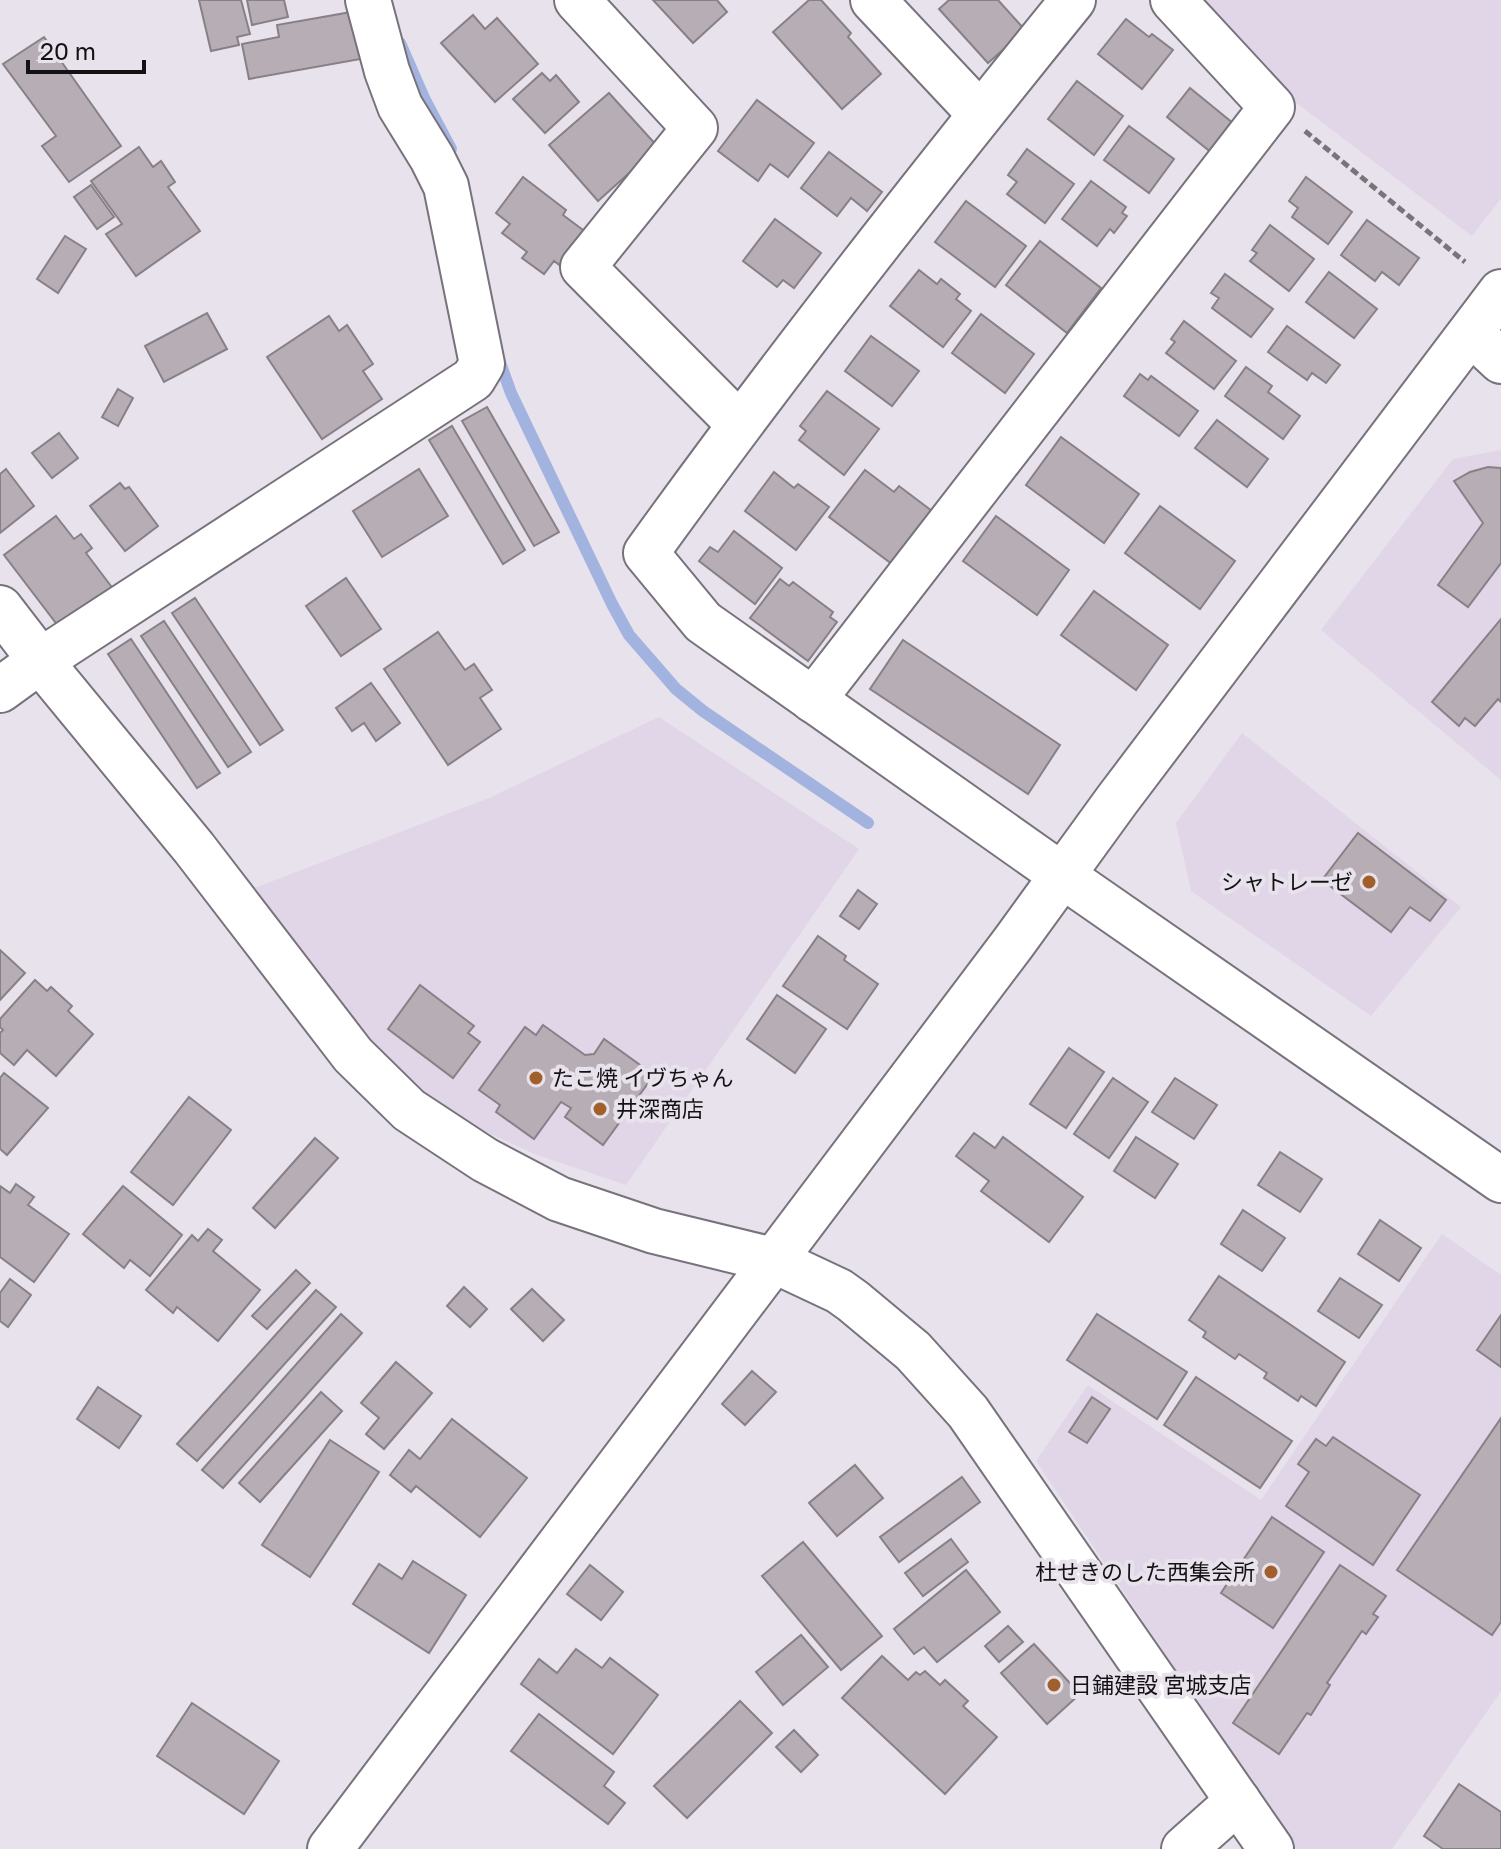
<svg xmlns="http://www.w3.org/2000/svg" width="1501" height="1849" viewBox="0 0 1501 1849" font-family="'Golos Text','Noto Sans JP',sans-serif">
  <rect width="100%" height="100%" fill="#e7e2ec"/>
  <g fill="#e0d6e7">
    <path d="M1203 0H1501V198L1472 236 1286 95Z"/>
    <path d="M1501 450V780L1321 630 1453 459Z"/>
    <path d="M659 717 859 849 626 1185 537 1155 482 1130 428 1095 372 1044 247 891 489 798Z"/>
    <path d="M1242 733 1461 907 1371 1016 1191 891 1176 823Z"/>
    <path d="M1442 1234 1501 1275V1691L1392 1849H1296L1036 1461 1088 1385 1261 1500Z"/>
  </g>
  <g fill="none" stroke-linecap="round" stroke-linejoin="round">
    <g stroke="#a2b3e0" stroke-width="12">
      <path d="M400 43 424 98 451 149"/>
      <path d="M497 354 511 393 612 604 629 635 676 689 703 711 868 823"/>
    </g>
  </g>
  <g fill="#b7adb5" stroke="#888087" stroke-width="2">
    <path d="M199 0H241L250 34 237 37 239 45 211 51Z"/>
    <path d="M247 0H284L288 17 252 25Z"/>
    <path d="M653 0H717L727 12 693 43Z"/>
    <path d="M809 0H821L851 33 848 37 881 74 842 109 773 32Z"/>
    <path d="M949 0H998L1025 30 988 63 939 9Z"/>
    <path d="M357 11 366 58 249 79 242 44 279 37 277 25Z"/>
    <path d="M473 15 485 29 497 18 538 64 495 102 441 43Z"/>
    <path d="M1126 19 1149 37 1152 34 1173 50 1142 89 1098 54Z"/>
    <path d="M44 37 121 146 69 182 42 146 56 136 3 64Z"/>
    <path d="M542 73 550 81 556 75 579 102 545 133 513 99Z"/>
    <path d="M1077 81 1123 116 1094 155 1048 119Z"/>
    <path d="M1190 88 1234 124 1212 153 1167 117Z"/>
    <path d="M609 93 658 147 598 201 549 145Z"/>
    <path d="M757 100 814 143 788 177 770 164 758 181 718 151Z"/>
    <path d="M1129 126 1174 159 1149 193 1104 160Z"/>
    <path d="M139 147 153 167 161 161 175 182 168 187 200 231 136 276 106 234 122 224 91 181Z"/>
    <path d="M1027 149 1074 184 1045 223 1007 194 1017 182 1008 175Z"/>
    <path d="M829 152 882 192 867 211 851 198 837 216 801 188Z"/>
    <path d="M523 177 566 210 563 215 587 233 562 267 554 261 544 274 522 258 527 252 502 233 510 224 496 213Z"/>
    <path d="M1306 177 1352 212 1328 244 1292 217 1298 208 1289 201Z"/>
    <path d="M1091 181 1126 207 1122 213 1127 216 1114 233 1110 229 1097 246 1062 219Z"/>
    <path d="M91 185 114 217 97 229 74 197Z"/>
    <path d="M966 201 1026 246 995 287 935 242Z"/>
    <path d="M775 219 821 253 794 288 783 280 777 287 743 261Z"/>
    <path d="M1367 220 1419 258 1399 285 1382 272 1375 281 1341 255Z"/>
    <path d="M1270 225 1314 259 1289 291 1250 261 1257 253 1252 250Z"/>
    <path d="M65 236 86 249 58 293 37 279Z"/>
    <path d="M1040 241 1101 288 1067 333 1006 285Z"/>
    <path d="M919 270 937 284 941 279 960 294 956 299 971 311 943 347 890 306Z"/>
    <path d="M1329 272 1377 309 1354 338 1306 302Z"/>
    <path d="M1225 274 1273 309 1251 337 1212 308 1219 298 1211 293Z"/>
    <path d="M207 313 227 349 164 382 145 346Z"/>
    <path d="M981 314 1034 354 1005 393 952 353Z"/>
    <path d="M329 316 339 331 347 325 373 364 363 371 382 399 322 439 267 357Z"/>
    <path d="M1184 321 1236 361 1214 389 1166 353 1175 342 1171 339Z"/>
    <path d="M1287 326 1340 365 1326 383 1312 373 1307 380 1268 352Z"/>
    <path d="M871 336 919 371 892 406 845 371Z"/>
    <path d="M1246 367 1272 386 1268 392 1300 416 1283 439 1225 396Z"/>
    <path d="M1140 374 1148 380 1151 376 1198 411 1179 436 1124 396Z"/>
    <path d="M118 389 133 398 118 426 102 417Z"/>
    <path d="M827 391 879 429 844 475 799 440 806 431 800 426Z"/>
    <path d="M487 407 559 532 534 546 462 421Z"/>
    <path d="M1217 420 1268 459 1247 487 1195 448Z"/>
    <path d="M452 426 525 550 503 564 429 440Z"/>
    <path d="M59 433 78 458 52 478 32 453Z"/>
    <path d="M1061 437 1139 494 1104 543 1026 485Z"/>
    <path d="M1488 467 1501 468V563L1468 607 1438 585 1483 523 1454 481 1470 472Z"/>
    <path d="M6 469 34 506 0 533V474Z"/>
    <path d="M419 469 448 516 382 557 353 511Z"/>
    <path d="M865 470 894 492 899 486 932 511 892 564 829 517Z"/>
    <path d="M774 472 794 488 798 484 829 507 796 550 745 511Z"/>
    <path d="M120 483 125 489 129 487 158 526 125 551 90 506Z"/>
    <path d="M1160 506 1235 561 1200 609 1125 553Z"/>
    <path d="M56 516 74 539 81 534 92 548 86 553 114 590 62 631 4 555Z"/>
    <path d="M996 516 1069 570 1037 615 963 561Z"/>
    <path d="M734 531 782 568 755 604 699 561 710 547 718 552Z"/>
    <path d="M346 578 381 629 341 656 306 606Z"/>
    <path d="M780 579 789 586 793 582 833 612 830 617 837 622 808 661 750 618Z"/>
    <path d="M1094 591 1168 645 1136 690 1061 635Z"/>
    <path d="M195 598 283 730 260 745 172 613Z"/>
    <path d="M1501 619V702L1498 699 1475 726 1465 718 1459 726 1432 702Z"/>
    <path d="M164 621 251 752 228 767 141 636Z"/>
    <path d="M438 632 465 670 474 664 492 690 480 698 501 729 448 765 384 669Z"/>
    <path d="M131 639 220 773 197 788 108 654Z"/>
    <path d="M903 640 1060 745 1028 794 870 689Z"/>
    <path d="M371 683 400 723 376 741 364 723 352 731 336 708Z"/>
    <path d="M1358 833 1446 900 1430 921 1410 907 1391 932 1322 880Z"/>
    <path d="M858 890 877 904 859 929 840 916Z"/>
    <path d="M818 936 846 956 844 960 878 984 847 1029 783 986Z"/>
    <path d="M0 950 25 973 0 1000Z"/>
    <path d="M35 980 47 991 51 987 72 1006 68 1011 93 1034 56 1076 27 1050 14 1065 0 1053V1033L3 1030 0 1027V1019Z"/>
    <path d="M420 985 474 1026 468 1033 480 1042 453 1078 388 1029Z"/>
    <path d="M777 995 826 1029 795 1073 747 1039Z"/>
    <path d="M543 1025 585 1055 594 1054 604 1039 654 1075 603 1145 565 1117 571 1108 561 1102 534 1139 496 1112 500 1105 479 1090 525 1027 536 1035Z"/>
    <path d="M1069 1048 1104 1072 1066 1128 1030 1104Z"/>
    <path d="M4 1073 48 1108 7 1155 0 1149V1078Z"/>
    <path d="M1113 1078 1148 1102 1109 1158 1074 1134Z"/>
    <path d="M1175 1078 1217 1105 1194 1139 1152 1112Z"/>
    <path d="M189 1097 231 1130 173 1205 131 1172Z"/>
    <path d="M974 1133 995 1148 1003 1137 1083 1197 1049 1242 981 1191 989 1181 956 1156Z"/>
    <path d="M1136 1137 1178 1164 1155 1198 1114 1171Z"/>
    <path d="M315 1138 338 1158 275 1228 253 1208Z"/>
    <path d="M1280 1152 1322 1179 1300 1212 1258 1185Z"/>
    <path d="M16 1184 34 1197 28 1205 69 1234 34 1282 0 1257V1186L10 1193Z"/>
    <path d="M123 1186 182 1235 150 1276 130 1260 124 1268 83 1234Z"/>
    <path d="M1243 1210 1285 1238 1262 1271 1221 1244Z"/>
    <path d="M1380 1220 1421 1248 1399 1281 1358 1254Z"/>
    <path d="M208 1229 222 1240 213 1251 260 1290 218 1341 177 1307 173 1313 146 1290 192 1235 198 1241Z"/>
    <path d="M296 1270 310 1283 267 1329 252 1316Z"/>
    <path d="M1219 1276 1345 1362 1316 1406 1301 1396 1298 1401 1264 1378 1267 1373 1239 1354 1235 1359 1203 1337 1206 1332 1189 1320Z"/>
    <path d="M1340 1278 1382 1305 1359 1338 1318 1311Z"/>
    <path d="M10 1279 31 1295 8 1327 0 1321V1293Z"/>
    <path d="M464 1287 487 1309 470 1327 447 1306Z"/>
    <path d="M532 1289 564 1320 543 1341 511 1309Z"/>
    <path d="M316 1290 336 1307 197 1461 177 1444Z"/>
    <path d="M341 1314 362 1333 223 1488 202 1470Z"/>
    <path d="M1097 1314 1187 1372 1157 1419 1067 1360Z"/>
    <path d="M1501 1315V1367L1477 1350Z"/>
    <path d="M396 1362 432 1393 384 1449 366 1434 379 1418 361 1403Z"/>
    <path d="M752 1371 776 1392 745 1425 722 1404Z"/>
    <path d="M1196 1377 1292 1441 1260 1488 1164 1425Z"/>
    <path d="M98 1387 141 1416 119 1448 77 1419Z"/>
    <path d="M321 1392 342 1411 260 1502 239 1483Z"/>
    <path d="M1092 1397 1110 1409 1087 1443 1069 1432Z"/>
    <path d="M1501 1418V1622L1492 1635 1397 1570Z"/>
    <path d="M452 1419 527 1478 480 1537 416 1486 411 1492 390 1475 409 1450 420 1459Z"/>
    <path d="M1333 1437 1420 1495 1373 1565 1286 1506 1309 1472 1298 1464 1316 1439 1326 1446Z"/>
    <path d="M330 1440 379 1472 310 1577 262 1545Z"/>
    <path d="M855 1465 883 1498 837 1536 809 1503Z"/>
    <path d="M962 1477 980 1502 899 1562 880 1537Z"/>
    <path d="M1272 1517 1324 1552 1273 1628 1221 1593Z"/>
    <path d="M951 1539 968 1562 923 1596 905 1573Z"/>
    <path d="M803 1542 882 1636 841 1670 762 1576Z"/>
    <path d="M413 1561 466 1595 429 1653 353 1604 379 1564 402 1579Z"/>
    <path d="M590 1565 623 1592 601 1620 567 1594Z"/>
    <path d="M1340 1565 1386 1596 1373 1614 1378 1617 1366 1634 1362 1631 1327 1683 1330 1685 1311 1715 1307 1713 1279 1754 1233 1723Z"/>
    <path d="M966 1570 1000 1612 937 1662 924 1647 914 1654 894 1629Z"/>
    <path d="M1008 1626 1023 1642 999 1662 985 1646Z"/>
    <path d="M801 1635 828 1667 783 1705 756 1672Z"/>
    <path d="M1034 1644 1080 1694 1047 1724 1001 1673Z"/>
    <path d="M576 1649 602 1668 610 1658 658 1695 613 1754 521 1684 539 1659 557 1673Z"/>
    <path d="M882 1656 908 1680 916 1672 920 1675 925 1671 940 1685 945 1680 968 1701 963 1706 997 1737 945 1794 842 1698Z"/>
    <path d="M740 1701 772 1733 687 1818 654 1786Z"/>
    <path d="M192 1703 279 1761 244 1814 157 1756Z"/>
    <path d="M539 1714 614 1772 604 1786 625 1803 608 1824 511 1751Z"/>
    <path d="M794 1730 818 1755 801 1772 776 1747Z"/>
    <path d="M1459 1784 1501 1812V1849H1443L1424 1836Z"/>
  </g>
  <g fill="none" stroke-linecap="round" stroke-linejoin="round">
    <g stroke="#77727b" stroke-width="48">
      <g id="minor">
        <path d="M577 0 695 128 583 267 739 424"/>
        <path d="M873 0 980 114"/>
        <path d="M1073 0C926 181 782 364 646 553L703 622 1063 876 1501 1180"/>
        <path d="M1471 333 1501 361"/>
        <path d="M0 608 50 673 194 848 353 1055 409 1110 485 1160 559 1199 654 1231 773 1260 839 1291 853 1301 913 1351 968 1412 1271 1849"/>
        <path d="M0 690 40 661 473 379 482 364 446 186 432 158 400 106 387 71 368 0"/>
        <path d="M813 700 1272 107 1173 0"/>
        <path d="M330 1849 1014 942 1117 800 1501 292"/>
        <path d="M1184 1849 1238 1801"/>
      </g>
    </g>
    <path stroke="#77747a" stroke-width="5" stroke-dasharray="8 4" stroke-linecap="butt" d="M1305 131 1465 262"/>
    <use href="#minor" stroke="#fff" stroke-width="44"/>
  </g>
  <g fill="#a1602b" stroke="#e7e2ec" stroke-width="3">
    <circle cx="1369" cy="882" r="8"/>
    <circle cx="536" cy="1078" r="8"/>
    <circle cx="600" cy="1109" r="8"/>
    <circle cx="1271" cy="1572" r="8"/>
    <circle cx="1054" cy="1685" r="8"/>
  </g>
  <g text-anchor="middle" stroke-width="8" stroke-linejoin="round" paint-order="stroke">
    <g font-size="22" fill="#131114" stroke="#e7e2ec" text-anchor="start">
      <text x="1353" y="890" text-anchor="end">シャトレーゼ</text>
      <text x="552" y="1086">たこ焼 イヴちゃん</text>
      <text x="616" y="1117">井深商店</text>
      <text x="1255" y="1580" text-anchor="end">杜せきのした西集会所</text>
      <text x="1070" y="1693">日鋪建設 宮城支店</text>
    </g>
  </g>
  <path d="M28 60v12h116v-12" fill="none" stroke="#131114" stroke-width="4"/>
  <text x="40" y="60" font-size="24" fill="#131114" stroke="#e7e2ec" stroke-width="6" paint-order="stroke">20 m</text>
</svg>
